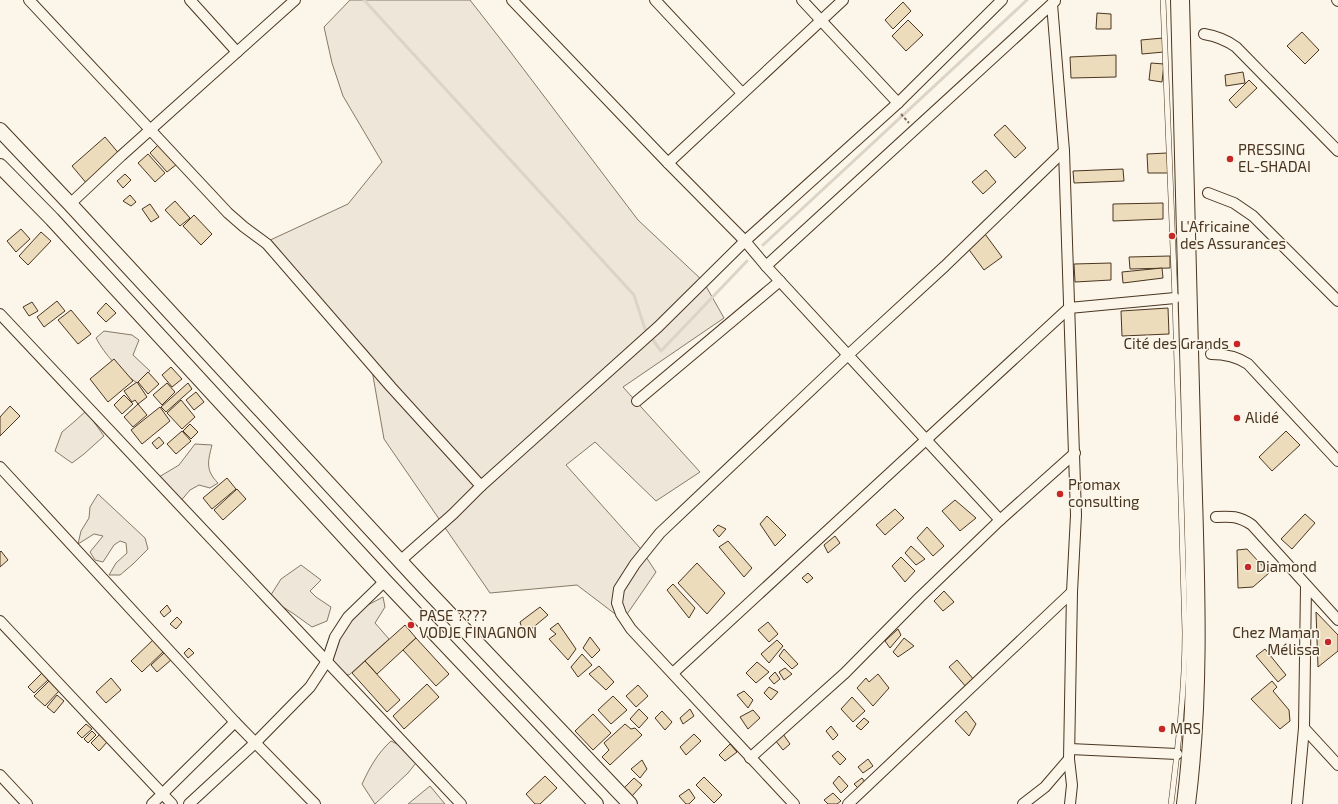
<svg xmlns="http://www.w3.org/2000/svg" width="1338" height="804" viewBox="0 0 1338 804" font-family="'Exo 2',sans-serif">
  <rect width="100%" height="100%" fill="#fbf6e9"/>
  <g fill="#ede6d9" stroke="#887966">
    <path d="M350 0H470L509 50 638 220 703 281 724 318 623 387 700 472 656 501 595 442 566 465 640 548 656 572 623 620 577 585 490 593 384 439 369 353 266 242 348 204 382 162 343 96 332 63 324 27Z"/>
    <path d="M104 331 132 335 139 340 133 355 150 371 137 383C120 371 105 355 96 338Z"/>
    <path d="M86 411 104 436 84 454 72 463 55 451 62 432 75 421Z"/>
    <path d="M195 444 212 445C208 461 205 470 218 483L210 488 199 485 190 490 179 503 159 477 179 465Z"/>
    <path d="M98 494 145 538 148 549 133 564 120 575H109L116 563 127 553 126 543 120 541 114 545 103 562 95 560 90 552 103 536 94 534 78 544 81 531 89 518 90 507Z"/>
    <path d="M301 565 321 580 310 591 316 597 331 607 327 621 312 627 294 614 269 598 281 579Z"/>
    <path d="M383 597 385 607 375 623 389 639 349 675 334 672 329 656 334 641 364 607Z"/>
    <path d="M391 741 415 753 416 763 408 773 375 804 362 784C370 767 377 754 391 741Z"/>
    <path d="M430 786 445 804H408Z"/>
  </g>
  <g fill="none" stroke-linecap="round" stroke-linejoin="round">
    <g stroke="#dcd4c6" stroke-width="3">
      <path d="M364 0 634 295 645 329 661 351 747 261"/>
      <path d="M763 245 1027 0"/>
    </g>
  </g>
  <g fill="#ecdcbc" stroke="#4a3520">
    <path d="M903 2 911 11 893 29 885 20Z"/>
    <path d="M1097 13 1111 14V29H1096Z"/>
    <path d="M908 20 923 35 906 51 892 36Z"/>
    <path d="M1302 32 1319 50 1305 64 1287 46Z"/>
    <path d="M1163 38 1164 52 1142 54 1141 40Z"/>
    <path d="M1116 55V77L1071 78 1070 57Z"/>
    <path d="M1151 63 1164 64 1162 82 1149 80Z"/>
    <path d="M1243 72 1245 83 1226 86 1225 75Z"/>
    <path d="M1249 80 1257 88 1236 108 1229 100Z"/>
    <path d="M1005 125 1026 148 1015 158 994 135Z"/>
    <path d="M105 137 121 156 88 185 72 166Z"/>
    <path d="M159 144 177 164 167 172 150 153Z"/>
    <path d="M1167 153 1168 173H1148L1147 154Z"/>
    <path d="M148 154 165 173 155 182 138 163Z"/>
    <path d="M1123 169 1124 181 1074 183 1073 171Z"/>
    <path d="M986 170 996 182 983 194 972 182Z"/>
    <path d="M125 174 131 180 123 188 117 181Z"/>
    <path d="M130 195 136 202 131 206 123 201Z"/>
    <path d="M175 201 190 218 180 226 165 210Z"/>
    <path d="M1163 203V219L1113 221V204Z"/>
    <path d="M150 204 159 217 151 222 142 209Z"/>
    <path d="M194 215 212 234 201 245 183 226Z"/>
    <path d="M21 229 30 239 16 252 7 241Z"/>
    <path d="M41 232 51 241 28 265 19 256Z"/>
    <path d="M985 234 1002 257 984 270 967 247Z"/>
    <path d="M1170 256V268L1130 269 1129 257Z"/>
    <path d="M1111 263V280L1075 282 1074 264Z"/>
    <path d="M1162 268 1163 278 1123 283 1122 272Z"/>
    <path d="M57 301 65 311 44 327 37 317Z"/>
    <path d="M32 302 38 311 29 316 23 307Z"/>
    <path d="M106 303 116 313 106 322 97 313Z"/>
    <path d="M1168 308 1169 334 1122 336 1121 311Z"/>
    <path d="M71 310 91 334 78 344 58 320Z"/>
    <path d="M114 359 133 381 108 402 90 379Z"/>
    <path d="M171 367 182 379 172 387 162 375Z"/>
    <path d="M148 372 159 384 148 394 138 382Z"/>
    <path d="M137 382 147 397 138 404 135 400 132 402 124 391Z"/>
    <path d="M167 383 175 392 162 405 153 395Z"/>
    <path d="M188 383 192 389 166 412 161 407Z"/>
    <path d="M196 392 204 402 194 410 186 400Z"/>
    <path d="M124 395 133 404 122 414 114 405Z"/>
    <path d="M181 400 195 417 182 429 167 413Z"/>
    <path d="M138 404 147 415 133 427 124 417Z"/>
    <path d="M10 406 20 416 0 436V417Z"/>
    <path d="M160 407 170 421 142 444 131 430Z"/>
    <path d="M190 424 198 432 191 439 183 431Z"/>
    <path d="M182 431 191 441 176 454 167 444Z"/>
    <path d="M1286 431 1300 445 1272 471 1259 457Z"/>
    <path d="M159 437 164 443 157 449 152 443Z"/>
    <path d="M227 478 236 489 212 509 203 498Z"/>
    <path d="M237 489 246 499 223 520 214 510Z"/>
    <path d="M955 500 976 518 960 531 942 511Z"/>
    <path d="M895 509 904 518 885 535 876 525Z"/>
    <path d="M1305 514 1315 523 1292 549 1281 539Z"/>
    <path d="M767 516 786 535 775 546 760 524Z"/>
    <path d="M718 525 726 529 719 537 713 530Z"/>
    <path d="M927 527 944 546 933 556 917 538Z"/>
    <path d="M835 536 840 543 828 553 824 545Z"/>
    <path d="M728 541 752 568 744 577 719 547Z"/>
    <path d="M911 546 925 559 916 565 905 553Z"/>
    <path d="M1247 549 1269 573 1253 587 1238 588 1237 550Z"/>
    <path d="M1 551 8 560 0 567V552Z"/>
    <path d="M901 557 915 571 905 582 892 566Z"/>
    <path d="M697 563 725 593 707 614 678 583Z"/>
    <path d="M808 573 813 578 807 583 802 578Z"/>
    <path d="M673 584 695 608 689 618 667 590Z"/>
    <path d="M944 591 954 602 943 611 934 601Z"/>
    <path d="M167 605 171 611 164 617 160 612Z"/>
    <path d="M540 607 548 615 524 635 520 622Z"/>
    <path d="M1316 612 1338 635V651L1318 667Z"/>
    <path d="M177 617 182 622 176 629 170 624Z"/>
    <path d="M768 622 778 634 769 642 758 630Z"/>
    <path d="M558 623 576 649 568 660 549 639 556 634 550 629Z"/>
    <path d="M405 625 416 638 377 674 365 661Z"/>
    <path d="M898 629 901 635 890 648 885 641Z"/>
    <path d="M590 637 600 650 592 658 583 648Z"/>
    <path d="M416 638 449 674 436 686 403 650Z"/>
    <path d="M904 638 914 646 898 657 893 652Z"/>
    <path d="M154 639 165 650 142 672 131 661Z"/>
    <path d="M777 640 783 646 769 663 761 654Z"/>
    <path d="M189 648 194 653 188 658 184 653Z"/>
    <path d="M784 649 798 664 792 669 779 656Z"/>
    <path d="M1265 649 1286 675 1278 682 1256 656Z"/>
    <path d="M164 653 171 660 157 672 151 665Z"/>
    <path d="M582 654 592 665 578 677 571 667Z"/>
    <path d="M957 660 975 681 967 688 949 667Z"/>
    <path d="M365 661 400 700 387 712 352 673Z"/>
    <path d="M757 662 769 672 756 683 746 673Z"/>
    <path d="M599 666 614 682 606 690 589 674Z"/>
    <path d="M785 668 792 674 784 680 779 672Z"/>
    <path d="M775 672 780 679 774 684 769 678Z"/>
    <path d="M42 673 48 680 34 693 28 687Z"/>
    <path d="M878 674 889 688 873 706 857 688 866 678 869 682Z"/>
    <path d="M111 678 121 690 106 703 96 692Z"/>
    <path d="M49 681 59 691 45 706 34 696Z"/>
    <path d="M1272 681 1277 687 1273 691 1289 710 1290 721 1280 729 1251 699Z"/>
    <path d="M427 684 439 697 404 729 393 716Z"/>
    <path d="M638 685 648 696 636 707 626 696Z"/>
    <path d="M769 687 778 692 771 700 764 693Z"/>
    <path d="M744 691 753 700 748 708 737 695Z"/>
    <path d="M57 695 64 701 54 713 47 707Z"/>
    <path d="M613 696 627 710 611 724 598 710Z"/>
    <path d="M852 697 865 711 853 722 841 709Z"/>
    <path d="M639 709 648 718 639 728 630 719Z"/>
    <path d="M690 709 694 716 683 724 680 718Z"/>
    <path d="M753 710 760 718 748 729 740 717Z"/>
    <path d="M662 711 672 722 665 730 655 718Z"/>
    <path d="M966 711 976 724 969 736 955 721Z"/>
    <path d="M593 714 611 733 593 750 575 731Z"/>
    <path d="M864 718 869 722 861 730 856 726Z"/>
    <path d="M86 724 92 729 82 738 77 733Z"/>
    <path d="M625 724 631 729 635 728 642 735 610 765 602 757 609 750 604 743Z"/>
    <path d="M831 726 838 735 833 740 826 731Z"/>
    <path d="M92 731 96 735 88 743 84 739Z"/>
    <path d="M100 734 108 741 99 751 91 743Z"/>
    <path d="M694 734 701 741 686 755 680 747Z"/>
    <path d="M783 734 790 744 783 750 775 740Z"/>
    <path d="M730 744 737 752 725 761 719 755Z"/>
    <path d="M838 751 846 759 840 765 832 756Z"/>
    <path d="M868 759 873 766 863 773 858 767Z"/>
    <path d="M642 760 647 769 640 778 631 769Z"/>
    <path d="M545 776 557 788 540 804H535L526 794Z"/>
    <path d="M839 776 848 786 841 793 833 783Z"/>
    <path d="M704 777 722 795 714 803 696 785Z"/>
    <path d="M634 778 642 785 632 796 624 788Z"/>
    <path d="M862 778 865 782 858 788 854 784Z"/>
    <path d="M689 789 695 798 689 804H686L679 796Z"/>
    <path d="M833 793 841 801 837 804H828L824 800Z"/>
  </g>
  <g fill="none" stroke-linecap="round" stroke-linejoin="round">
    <g stroke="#4a3520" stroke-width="6">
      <path id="lane" d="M1163 0 1175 298 1185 632C1185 690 1178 747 1171 804"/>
    </g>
    <g stroke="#4a3520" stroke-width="12">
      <g id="street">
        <path d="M29 0 228 213 244 227 267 244 391 387 481 486 453 514 400 561"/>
        <path d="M190 0 237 52"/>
        <path d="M512 0 668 163 745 241 766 266 1000 520"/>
        <path d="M655 0 742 93"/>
        <path d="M802 0 898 103"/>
        <path d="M1337 0 1338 1"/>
        <path d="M1052 4 1064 151 1076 515 1072 592 1069 759 1072 785 1070 804"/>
        <path d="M1204 34C1216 36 1225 39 1236 47L1338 151"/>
        <path d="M668 163 843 0"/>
        <path d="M1208 193 1234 203 1253 216 1338 301"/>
        <path d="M70 204 121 156 295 0"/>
        <path d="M766 266 1055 1"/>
        <path d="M0 314 461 804"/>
        <path d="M1211 354C1225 354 1236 356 1248 364L1338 461"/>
        <path d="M637 401 780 281"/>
        <path d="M0 467 235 722 315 804"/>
        <path d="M481 486 658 327 745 241 898 103 1002 0"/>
        <path d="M1216 517C1231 516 1239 516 1252 525L1338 620"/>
        <path d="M0 621 172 804"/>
        <path d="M673 673 1069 308 1175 298"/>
        <path d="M1304 728 1338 765"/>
        <path d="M1070 749 1177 754"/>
        <path d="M750 758 845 673 920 597 1000 520 1075 453"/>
        <path d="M0 775 27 804"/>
        <path d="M152 804 235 722"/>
        <path d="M189 804 255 743 310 687 327 661 335 637 348 617 385 581"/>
        <path d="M794 804 631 629 621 614 617 603 619 589 635 564 660 533 848 355 945 266 1064 151"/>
        <path d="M848 804 1072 592"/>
        <path d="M1023 804 1045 787 1069 759"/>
        <path d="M1297 804 1304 728 1306 586"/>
      </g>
    </g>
    <g stroke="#4a3520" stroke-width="16">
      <g id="secondary">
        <path d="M0 130 70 204 425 588 630 804"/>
        <path d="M0 166 52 219 385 581 596 804"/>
      </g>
    </g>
    <g stroke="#4a3520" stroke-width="20">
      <path id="highway" d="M1180 0C1183 143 1186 286 1191 428 1194 554 1202 679 1186 804"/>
    </g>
    <path stroke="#7f6f5c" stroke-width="2" stroke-dasharray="3 2" stroke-linecap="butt" d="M901 114 909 123"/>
    <use href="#lane" stroke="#fbf6e9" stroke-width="5"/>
    <use href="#street" stroke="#fbf6e9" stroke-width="10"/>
    <use href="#secondary" stroke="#fbf6e9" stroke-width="14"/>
    <use href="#highway" stroke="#fbf6e9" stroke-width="18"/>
  </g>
  <g fill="#c62828" stroke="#fbf6e9" stroke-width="1.5">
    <circle cx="1230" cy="159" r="4"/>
    <circle cx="1172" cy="236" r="4"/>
    <circle cx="1237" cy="344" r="4"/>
    <circle cx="1237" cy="418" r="4"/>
    <circle cx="1060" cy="494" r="4"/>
    <circle cx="1248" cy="567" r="4"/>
    <circle cx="411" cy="625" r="4"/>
    <circle cx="1328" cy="642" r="4"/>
    <circle cx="1162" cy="729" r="4"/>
  </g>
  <g text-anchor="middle" stroke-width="3" stroke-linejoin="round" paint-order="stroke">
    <g font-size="15" fill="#4a3520" stroke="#fbf6e9" text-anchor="start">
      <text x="1238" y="155">PRESSING<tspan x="1238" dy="17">EL-SHADAI</tspan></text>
      <text x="1180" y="232">L'Africaine<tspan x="1180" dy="17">des Assurances</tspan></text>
      <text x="1229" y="349" text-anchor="end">Cité des Grands</text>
      <text x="1245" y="423">Alidé</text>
      <text x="1068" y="490">Promax<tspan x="1068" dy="17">consulting</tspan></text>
      <text x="1256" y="572">Diamond</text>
      <text x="419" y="621">PASE ????<tspan x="419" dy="17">VODJE FINAGNON</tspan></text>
      <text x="1320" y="638" text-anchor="end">Chez Maman<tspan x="1320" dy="17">Mélissa</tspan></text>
      <text x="1170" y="734">MRS</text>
    </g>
  </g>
</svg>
